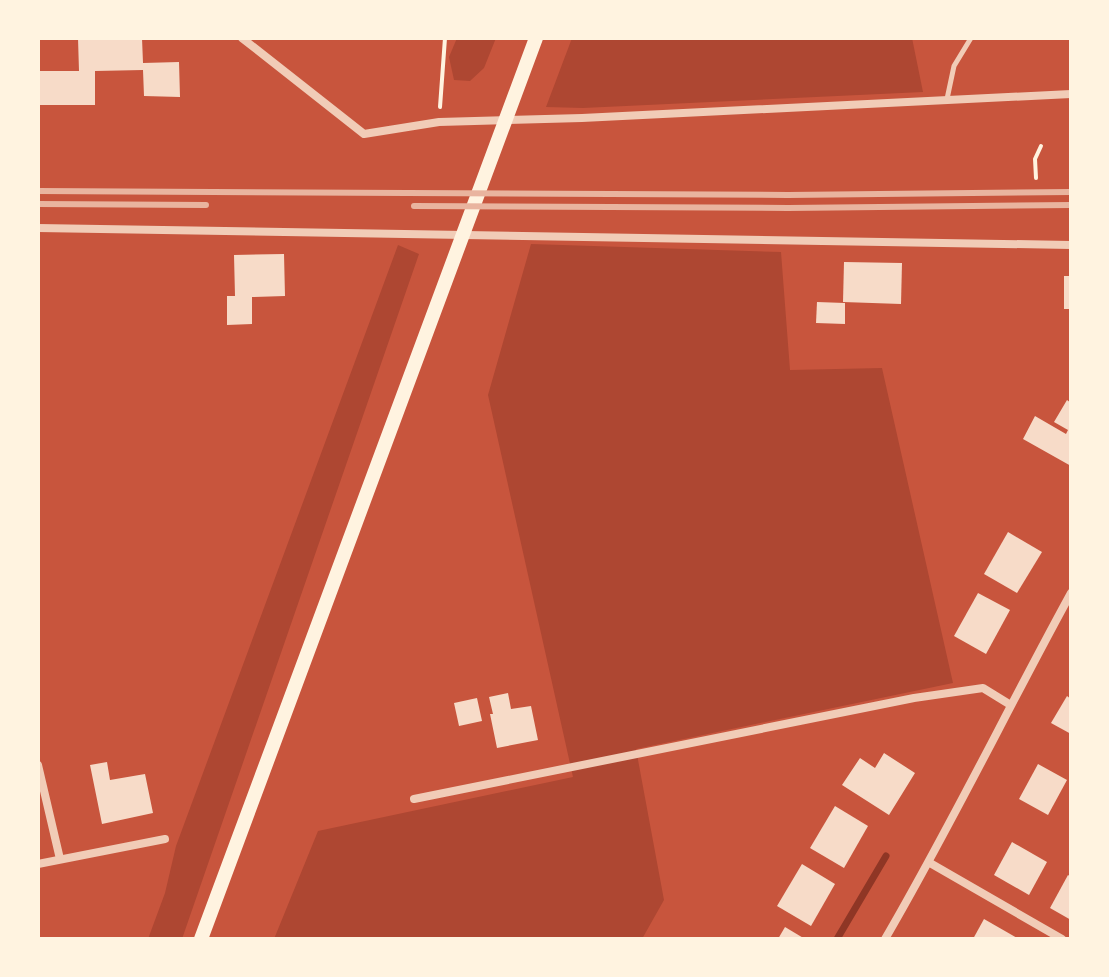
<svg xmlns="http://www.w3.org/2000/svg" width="1109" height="977" viewBox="0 0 1109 977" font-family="Roboto,sans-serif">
  <rect width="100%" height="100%" fill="#c8553d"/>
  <g fill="#ae4732">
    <path d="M457 38H496L484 68 470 81 454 80 449 57Z"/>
    <path d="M572 38H912L923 92 583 108 546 107Z"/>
    <path d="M531 244 781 252 790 370 882 368 953 683 636 749 664 900 642 939H274L318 831 573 777 488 395Z"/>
    <path d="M398 245 419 254 182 939H148L165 893 176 846Z"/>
  </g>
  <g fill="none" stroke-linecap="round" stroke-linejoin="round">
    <path stroke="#8f3625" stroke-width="7" d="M837 939 886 856"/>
  </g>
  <g fill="#f7dbc8">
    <path d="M78 38H142L143 63 179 62 180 97 144 96 143 70 95 71V105H38V71H79Z"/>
    <path d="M284 254 285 296 252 297V324L227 325V296H235L234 255Z"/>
    <path d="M844 262 902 263 901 304 843 302Z"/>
    <rect x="1064" y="276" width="7" height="33"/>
    <path d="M817 302 845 303V324L816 323Z"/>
    <path d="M1067 400 1071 403V466L1023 439 1035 416 1066 434 1068 430 1054 422Z"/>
    <path d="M1008 532 1042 552 1017 593 984 574Z"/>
    <path d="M978 593 1010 610 986 654 954 636Z"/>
    <path d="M508 693 511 709 531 706 538 740 497 748 490 714H493L489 697Z"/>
    <path d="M1067 696 1071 699V734L1051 723Z"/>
    <path d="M477 698 482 721 459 726 454 703Z"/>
    <path d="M884 753 915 773 889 815 842 785 860 758 875 768Z"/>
    <path d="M107 762 110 780 145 774 153 813 102 824 90 765Z"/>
    <path d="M1038 764 1067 780 1048 815 1019 799Z"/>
    <path d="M835 806 868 826 844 868 810 848Z"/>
    <path d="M1012 842 1047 862 1029 895 994 875Z"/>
    <path d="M802 864 835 884 811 926 777 906Z"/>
    <path d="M1068 875 1071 877V920L1050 908Z"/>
    <path d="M984 919 1019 939H973Z"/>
    <path d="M785 927 805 939H778Z"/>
  </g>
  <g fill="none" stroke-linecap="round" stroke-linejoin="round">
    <g stroke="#fff3e0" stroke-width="4">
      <path d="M440 107 445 38"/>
      <path d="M1036 178 1035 159 1041 146"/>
    </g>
    <path stroke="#f1ccb7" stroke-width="5" d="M947 99 954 66 971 38"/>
    <g stroke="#f1ccb7" stroke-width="8">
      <path d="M242 38 364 134 439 122 582 118 1071 94"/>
      <path d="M38 228 1071 245"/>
      <path d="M38 765 60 859"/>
      <path d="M414 799 914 698 983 688 1009 704"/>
      <path d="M930 863 1062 939"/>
      <path d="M38 864 165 839"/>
      <path d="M885 939C951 826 1008 708 1071 593"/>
    </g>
    <path stroke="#fff3e0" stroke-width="14" d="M201 939 536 38"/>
    <g stroke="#e9b49f" stroke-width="6">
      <path d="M38 191 788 195 1071 192"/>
      <path d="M38 204 206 205"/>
      <path d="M414 206 788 208 1071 205"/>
    </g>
  </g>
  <rect width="1109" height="977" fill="none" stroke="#fff3e0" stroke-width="80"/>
</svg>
